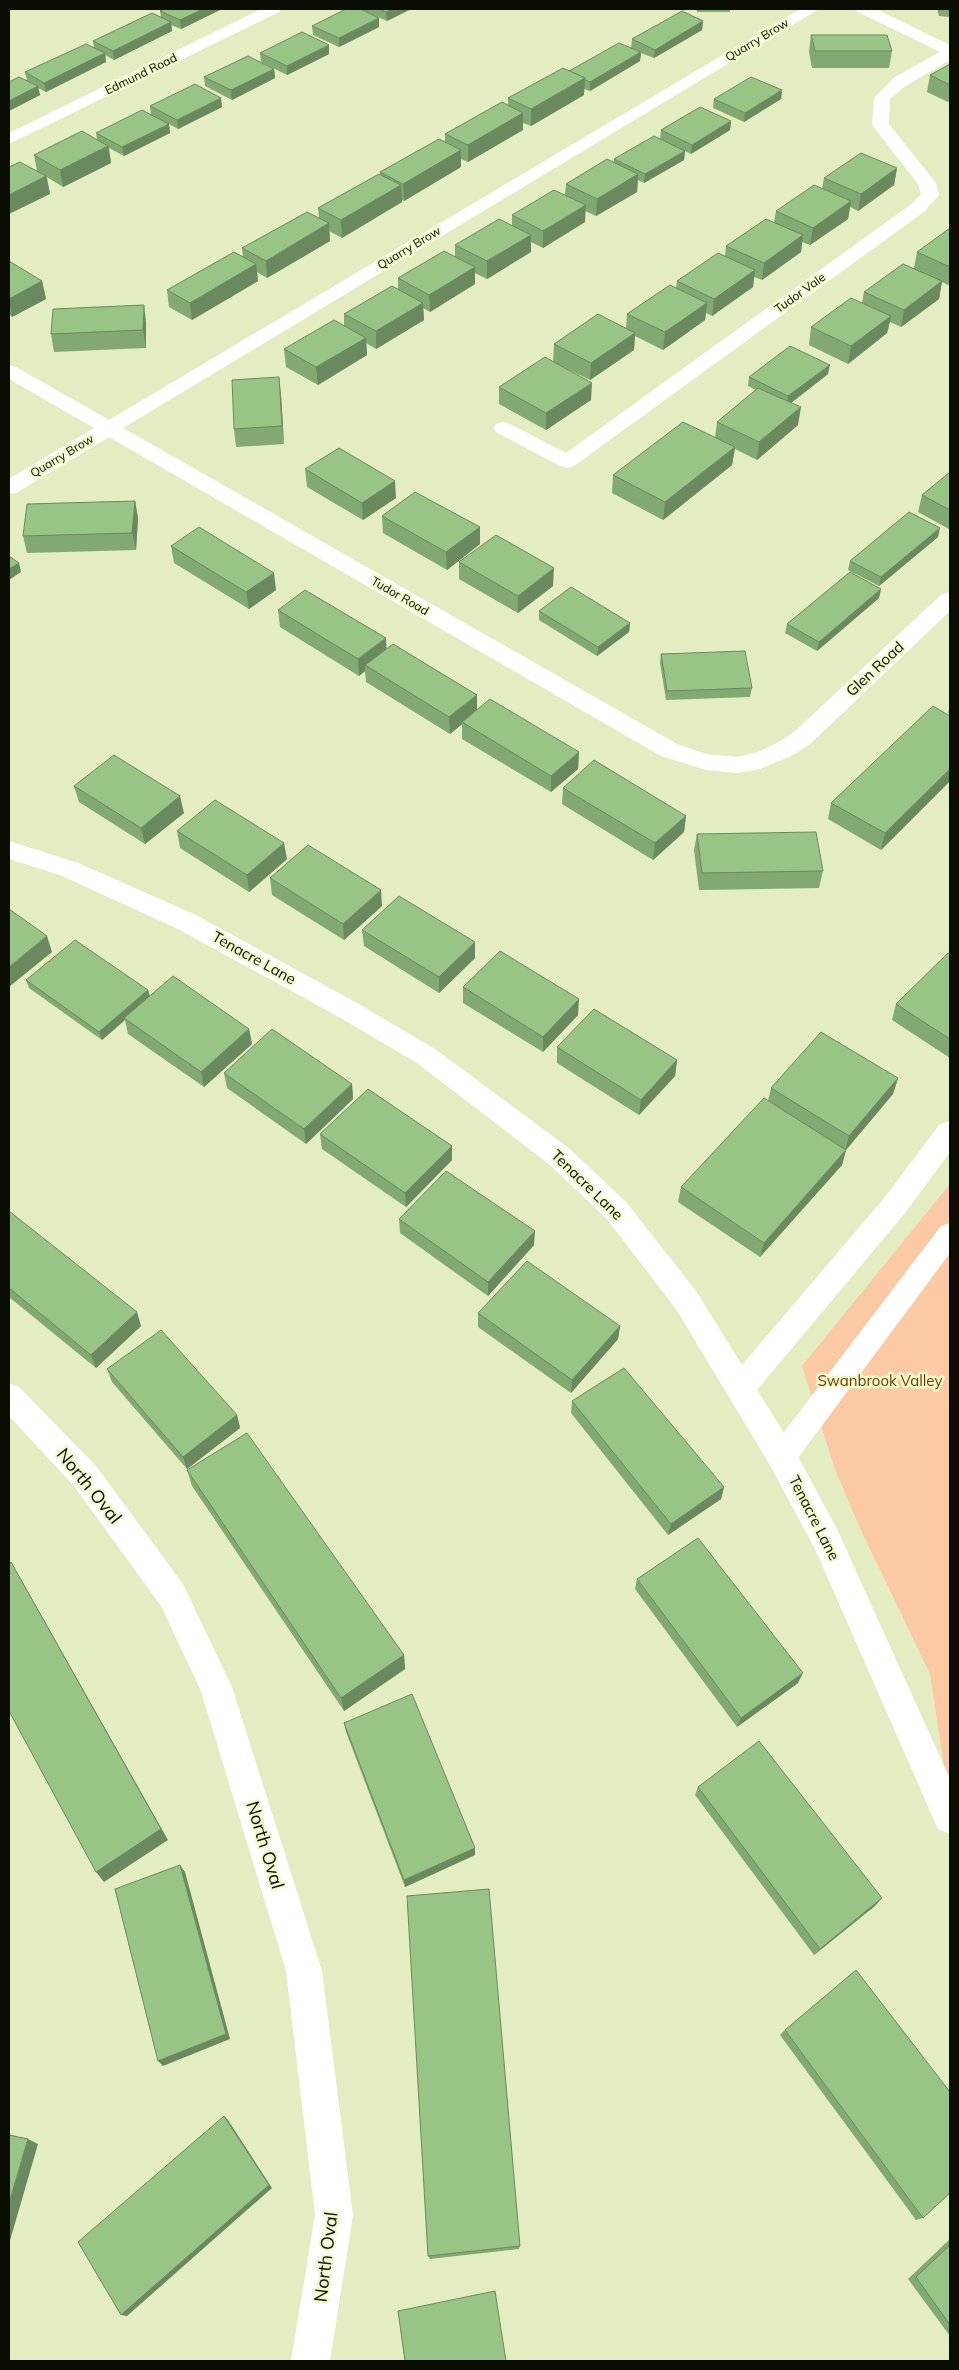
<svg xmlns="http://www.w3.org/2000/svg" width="959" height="2370" viewBox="0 0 959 2370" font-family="Mulish,sans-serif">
  <rect width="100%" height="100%" fill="#e4ecc1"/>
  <path fill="#fcc9a5" d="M950 1184V1805L930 1674 858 1524 835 1469 802 1366Z"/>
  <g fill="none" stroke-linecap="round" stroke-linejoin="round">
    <path fill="#fff" fill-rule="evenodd" d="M950 1223V1253L792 1466 782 1470 772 1466 768 1457 772 1448 941 1226Z"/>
    <g fill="#fff" fill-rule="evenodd">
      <path d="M261 9H281L279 12 9 144V133Z"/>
      <path d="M800 9H819L123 428 677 744 706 754 737 757 758 752 775 744 793 733 942 594 950 592V611L809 745 791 756 760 769 737 773 706 770 661 756 109 437 16 493 9 494V479L94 428 9 379V365L16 367 109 420Z"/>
      <path d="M856 9H876L950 45V60L907 85 890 99 889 124 936 183 939 195 925 211 574 466 567 468 560 466 496 432 493 428 496 424 503 422 510 424 566 453 913 203 921 194 918 184 872 125 874 98 895 77 940 52 858 12Z"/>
      <path d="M9 841 78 863 196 915 357 1003 435 1049 570 1149 626 1202 696 1291 742 1365 885 1197 940 1124 950 1121V1152L905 1213 757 1390 793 1447 837 1529 950 1779V1834L938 1829 815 1549 771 1467 676 1309 606 1218 550 1165 417 1063 339 1017 178 929 60 875 9 859Z"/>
      <path d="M9 1383 19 1387 96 1466 183 1584 232 1687 322 1971 353 2215 330 2361H291L315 2215 286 1971 201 1691 161 1606 74 1486 9 1416Z"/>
    </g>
  </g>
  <g fill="#83a973">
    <path d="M165 9H222L181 29 171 25 172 31 114 60 105 55 106 62 46 92 38 88 40 95 9 111V82L27 80 25 72 94 48 93 41 161 17 160 11Z"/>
    <path d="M360 9H411L387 21Z"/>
    <path d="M696 9H730V12H697Z"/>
    <path d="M937 9H950V17L939 16Z"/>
    <path d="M379 18V27L339 47 313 35 312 26Z"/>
    <path d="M703 21 702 30 654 58 641 53 640 61 590 91 584 89V95L531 126 523 123V130L468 162 461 159V167L404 201 402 200V202L342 238 329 231 330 241 267 278 257 272 258 281 192 320 169 307 167 290 243 257 242 248 319 218 318 208 380 175V172L445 142V134L508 105V98L569 71 631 48 632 39Z"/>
    <path d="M811 35 892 51 889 68H812L809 52Z"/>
    <path d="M329 45V54L287 75 261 62 260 53Z"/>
    <path d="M950 64V103L927 92 930 75Z"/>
    <path d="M274 69 275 78 232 100 205 86 204 77Z"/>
    <path d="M782 90 781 99 744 122 713 108 714 99Z"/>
    <path d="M150 106 222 107 178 129 169 124 170 133 124 156 109 148 111 163 63 187 47 177 50 194 37 171 34 155 97 139 96 133 151 115Z"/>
    <path d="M731 121 730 130 691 154 685 151 684 160 644 183 638 180 637 192 596 216 585 211V222L543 248 531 242V252L487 279 475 273V284L430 312 423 308 424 320 376 349 366 343 367 355 318 385 286 367 284 349 344 326V314L398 289V278L455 257V245L512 225V215L565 195 566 184 614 163V159L660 139 661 130Z"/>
    <path d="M897 168 894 185 858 211 850 207 848 219 810 245 802 242 801 252 762 280 754 277 753 287 712 316 706 313 705 320 663 350 635 336 634 350 590 380 553 362 554 344 626 328 627 314 676 288 677 281 725 256 726 246 774 222 776 211 822 189 824 178Z"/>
    <path d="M950 228V286L942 282 939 299 901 327 890 322 887 333 848 364 809 345 811 327 862 303 864 292 914 268 917 252Z"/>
    <path d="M9 261 42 281 46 299 12 317 9 314Z"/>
    <path d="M146 322V348L54 352 51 334Z"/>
    <path d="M828 374 791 403 798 425 757 460 735 449 732 465 663 520 612 493 613 475 715 438 717 422 756 390 748 386 749 377Z"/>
    <path d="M499 387 591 400 546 430 499 404Z"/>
    <path d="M281 395 284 444 236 447 234 429Z"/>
    <path d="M305 469 396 498 363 520 307 487Z"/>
    <path d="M950 472V528L949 529 918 512 922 495Z"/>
    <path d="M135 501 138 518 136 550 27 553 23 536Z"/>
    <path d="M382 516 480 544 447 570 383 533Z"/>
    <path d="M938 537 879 586 848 570 850 561Z"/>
    <path d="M171 546 276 590 249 609 174 563Z"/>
    <path d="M459 562 553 586 518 613 459 579Z"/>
    <path d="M879 598 817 651 785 633 787 624Z"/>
    <path d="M278 610 386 649 477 695V710L579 752 578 769 551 792 462 739V724L450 734 366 682 365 671 359 676 280 627Z"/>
    <path d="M539 611 630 623 629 632 597 656 539 620Z"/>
    <path d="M661 654 752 688 750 697 666 700 660 663Z"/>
    <path d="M950 706V714L948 713Z"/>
    <path d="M950 716V781L881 850 828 819 831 803Z"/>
    <path d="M74 786 184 813 145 844 79 802Z"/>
    <path d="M563 788 686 816 684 832 653 860 562 804Z"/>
    <path d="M177 831 287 859 249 892 180 848Z"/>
    <path d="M697 834 823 871 819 888 699 890 694 850Z"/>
    <path d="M270 878 382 906 344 940 272 895Z"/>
    <path d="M362 930 475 958 439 993 364 946Z"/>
    <path d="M950 954V1058L892 1020 896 1004Z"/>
    <path d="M26 980 148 990 150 996 249 1029 252 1044 204 1087 128 1034 125 1020 102 1040 29 988Z"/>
    <path d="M463 987 578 1015 543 1052 463 1003Z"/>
    <path d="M557 1047 677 1060 675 1076 639 1115 557 1063Z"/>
    <path d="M224 1073 352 1084 353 1099 306 1144 227 1088Z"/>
    <path d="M898 1078 893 1094 846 1150 842 1165 760 1257 678 1202 681 1187 768 1101 771 1088Z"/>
    <path d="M320 1134 452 1160 406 1207 322 1149Z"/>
    <path d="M9 1211 141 1326 96 1368 9 1297Z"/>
    <path d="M399 1219 534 1245 488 1296 400 1233Z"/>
    <path d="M478 1313 620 1326 618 1339 571 1393 478 1327Z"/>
    <path d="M107 1369 237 1415 240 1428 187 1469 112 1382Z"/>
    <path d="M572 1401 724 1487 721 1499 668 1535 571 1413Z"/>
    <path d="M187 1470 404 1655 405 1669 344 1711 192 1486Z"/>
    <path d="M637 1579 798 1683 737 1727 635 1589Z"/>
    <path d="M344 1723 475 1855 405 1887 346 1732Z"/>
    <path d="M698 1787 876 1905 814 1955 695 1795Z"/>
    <path d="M785 2030 923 2218 916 2220 780 2035Z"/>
    <path d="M950 2239V2336L908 2279Z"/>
    <path d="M520 2246 519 2249 430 2259 428 2256Z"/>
  </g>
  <g fill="#6a895e">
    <path d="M203 9H222L181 29 180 20Z"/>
    <path d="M393 9H411L387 21 386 12Z"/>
    <path d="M379 18V27L339 47V38Z"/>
    <path d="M703 21 702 30 654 58 655 50Z"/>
    <path d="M171 22 172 31 114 60 113 51Z"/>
    <path d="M329 45V54L287 75V66Z"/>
    <path d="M641 52 640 61 590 91V82Z"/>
    <path d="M105 53 106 62 46 92 44 83Z"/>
    <path d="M274 69 275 78 232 100 231 90Z"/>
    <path d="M585 78 584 95 531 126V109Z"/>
    <path d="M38 86 40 95 9 111V101Z"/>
    <path d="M782 90 781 99 744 122 745 113Z"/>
    <path d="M221 98 222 107 178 129 177 120Z"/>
    <path d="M523 113V130L468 162V145Z"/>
    <path d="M731 121 730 130 691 154 692 145Z"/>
    <path d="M169 124 170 133 124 156 122 147Z"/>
    <path d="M108 146 111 163 63 187 60 170Z"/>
    <path d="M461 150V167L404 201 403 184Z"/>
    <path d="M685 151 684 160 644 183 645 174Z"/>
    <path d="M897 168 894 185 858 211 861 194Z"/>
    <path d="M638 174 637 192 596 216 597 199Z"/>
    <path d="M46 176 50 194 9 214V195Z"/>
    <path d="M401 185 402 202 342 238 341 220Z"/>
    <path d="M851 201 848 219 810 245 813 228Z"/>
    <path d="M586 205 585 222 543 248V231Z"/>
    <path d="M329 223 330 241 267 278 266 261Z"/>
    <path d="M531 235V252L487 279V261Z"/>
    <path d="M803 235 801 252 762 280 764 263Z"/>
    <path d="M256 264 258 281 192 320 190 303Z"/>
    <path d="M475 267V284L430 312 429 295Z"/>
    <path d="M755 270 753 287 712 316 714 299Z"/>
    <path d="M42 281 46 299 12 317 9 299Z"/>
    <path d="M942 281 939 299 901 327 904 310Z"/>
    <path d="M423 303 424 320 376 349V331Z"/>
    <path d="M707 303 705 320 663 350 665 332Z"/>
    <path d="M144 305 146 322V348L143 330Z"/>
    <path d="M891 316 887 333 848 364 851 346Z"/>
    <path d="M635 333 634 350 590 380 591 363Z"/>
    <path d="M366 338 367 355 318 385 316 367Z"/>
    <path d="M830 365 828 374 787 406 788 396Z"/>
    <path d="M279 377 281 395 284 444 282 426Z"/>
    <path d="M592 383 591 400 546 430V413Z"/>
    <path d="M801 407 798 425 757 460 759 442Z"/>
    <path d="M735 447 732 465 663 520 665 502Z"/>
    <path d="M395 481 396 498 363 520 362 503Z"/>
    <path d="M135 501 138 518 136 550 132 533Z"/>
    <path d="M480 527V544L447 570 446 552Z"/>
    <path d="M940 528 938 537 879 586 881 577Z"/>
    <path d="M19 563 21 572 9 580V569Z"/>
    <path d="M554 568 553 586 518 613V596Z"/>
    <path d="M274 573 276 590 249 609 246 592Z"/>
    <path d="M881 589 879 598 817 651 819 642Z"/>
    <path d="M630 623 629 632 597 656 598 647Z"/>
    <path d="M386 638 387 655 365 665V671L359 676 358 659Z"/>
    <path d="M477 695V712L462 722V724L450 734 449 717Z"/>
    <path d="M579 752 578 769 551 792V776Z"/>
    <path d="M950 769V781L881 850 885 833Z"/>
    <path d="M180 796 184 813 145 844 141 828Z"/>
    <path d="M686 816 684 832 653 860 655 843Z"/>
    <path d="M284 843 287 859 249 892 247 875Z"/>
    <path d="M381 890 382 906 344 940 343 924Z"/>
    <path d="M47 936 52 952 9 987V967Z"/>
    <path d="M475 942V958L439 993V977Z"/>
    <path d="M148 990 150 998 124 1018 125 1020 102 1040 99 1032Z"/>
    <path d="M579 999 578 1015 543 1052V1037Z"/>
    <path d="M249 1029 252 1044 204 1087 201 1072Z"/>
    <path d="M677 1060 675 1076 639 1115 641 1100Z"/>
    <path d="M898 1078 893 1094 845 1151 849 1136Z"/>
    <path d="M352 1084 353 1099 306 1144 304 1129Z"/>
    <path d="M452 1146V1160L406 1207 405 1193Z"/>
    <path d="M846 1150 842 1165 760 1257 764 1243Z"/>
    <path d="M535 1231 534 1245 488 1296V1282Z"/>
    <path d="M137 1312 141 1326 96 1368 91 1355Z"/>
    <path d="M620 1326 618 1339 571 1393 572 1380Z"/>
    <path d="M237 1415 240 1428 187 1469 183 1457Z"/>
    <path d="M724 1487 721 1499 668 1535 671 1524Z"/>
    <path d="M11 1562 168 1840 104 1882 96 1872Z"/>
    <path d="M404 1655 405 1669 344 1711 341 1698Z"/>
    <path d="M803 1673 798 1683 737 1727 741 1718Z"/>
    <path d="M475 1848V1855L405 1887 404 1880Z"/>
    <path d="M180 1865 185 1872 230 2039 163 2066 158 2061Z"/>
    <path d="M882 1898 876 1905 814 1955 820 1949Z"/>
    <path d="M224 2116 228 2120 272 2188 127 2316 121 2315Z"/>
    <path d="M28 2139 38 2144 9 2244V2203Z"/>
  </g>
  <g fill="#98c486" stroke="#6a895e">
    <path d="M165 9H203L180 20 160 11Z"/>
    <path d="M346 9H360L379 18 339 38 312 26Z"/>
    <path d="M379 9H393L386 12Z"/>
    <path d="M682 11 703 21 655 50 632 39Z"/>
    <path d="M152 13 171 22 113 51 93 41Z"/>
    <path d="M302 32 329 45 287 66 260 53Z"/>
    <path d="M811 35H887L892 51H815Z"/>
    <path d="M619 43 641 52 590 82 585 80V78L569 71Z"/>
    <path d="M86 44 105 53 44 83 25 72Z"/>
    <path d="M248 56 274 69 231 90 204 77Z"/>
    <path d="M950 64V85L930 75Z"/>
    <path d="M563 68 585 78 531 109 508 98Z"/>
    <path d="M19 77 38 86 9 101V82Z"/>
    <path d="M751 77 782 90 745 113 714 99Z"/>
    <path d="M195 84 221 98 177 120 150 106Z"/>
    <path d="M502 102 523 113 468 145 445 134Z"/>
    <path d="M700 107 731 121 692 145 661 130Z"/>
    <path d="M142 110 169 124 122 147 96 133Z"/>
    <path d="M82 131 108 146 60 170 34 155Z"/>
    <path d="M654 136 685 151 645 174 614 159Z"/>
    <path d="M439 139 461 150 403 184 380 172Z"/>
    <path d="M861 153 897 168 861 194 824 178Z"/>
    <path d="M607 159 638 174 597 199 566 184Z"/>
    <path d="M20 162 46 176 9 195V167Z"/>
    <path d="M379 174 401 185 341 220 318 208Z"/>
    <path d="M814 185 851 201 813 228 776 211Z"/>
    <path d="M554 190 586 205 543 231 512 215Z"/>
    <path d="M307 212 329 223 266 261 242 248Z"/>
    <path d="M499 219 531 235 487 261 455 245Z"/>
    <path d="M766 219 803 235 764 263 726 246Z"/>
    <path d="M950 228V267L917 252Z"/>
    <path d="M444 251 475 267 429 295 398 278Z"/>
    <path d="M234 252 256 264 190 303 167 290Z"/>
    <path d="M718 253 755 270 714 299 677 281Z"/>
    <path d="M9 261 42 281 9 299Z"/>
    <path d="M903 264 942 281 904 310 864 292Z"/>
    <path d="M670 285 707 303 665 332 627 314Z"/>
    <path d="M392 286 423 303 376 331 344 314Z"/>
    <path d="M851 298 891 316 851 346 811 327Z"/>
    <path d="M144 305 143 330 51 334 53 309Z"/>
    <path d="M598 314 635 333 591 363 554 344Z"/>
    <path d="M334 320 366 338 316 367 284 349Z"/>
    <path d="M790 346 830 365 788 396 749 377Z"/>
    <path d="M545 357 592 383 546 413 499 387Z"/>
    <path d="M279 377 282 426 234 429 232 380Z"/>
    <path d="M758 388 801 407 759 442 717 422Z"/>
    <path d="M683 422 735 447 665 502 613 475Z"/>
    <path d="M339 448 395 481 362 503 305 469Z"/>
    <path d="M950 472V510L922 495Z"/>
    <path d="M415 492 480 527 446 552 382 516Z"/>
    <path d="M135 501 132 533 23 536 27 504Z"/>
    <path d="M909 512 940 528 881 577 850 561Z"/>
    <path d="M199 527 274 573 246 592 171 546Z"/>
    <path d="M496 535 554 568 518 596 459 562Z"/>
    <path d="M9 556 19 563 9 569Z"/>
    <path d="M850 572 881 589 819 642 787 624Z"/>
    <path d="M571 587 630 623 598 647 539 611Z"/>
    <path d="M305 590 386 638 358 659 278 610Z"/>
    <path d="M393 644 477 695 449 717 365 665Z"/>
    <path d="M745 651 752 688 667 691 661 654Z"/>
    <path d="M490 699 579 752 551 776 462 722Z"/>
    <path d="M933 706 950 716V769L885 833 831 803Z"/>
    <path d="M114 755 180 796 141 828 74 786Z"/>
    <path d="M594 760 686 816 655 843 563 788Z"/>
    <path d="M215 800 284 843 247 875 177 831Z"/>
    <path d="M816 832 823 871 702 873 697 834Z"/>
    <path d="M308 845 381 890 343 924 270 878Z"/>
    <path d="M399 896 475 942 439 977 362 930Z"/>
    <path d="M9 909 47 936 9 967Z"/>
    <path d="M75 940 148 990 99 1032 26 980Z"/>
    <path d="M500 951 579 999 543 1037 463 987Z"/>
    <path d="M948 953 950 954V1039L896 1004Z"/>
    <path d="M173 976 249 1029 201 1072 124 1018Z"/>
    <path d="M594 1009 677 1060 641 1100 557 1047Z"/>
    <path d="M272 1029 352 1084 304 1129 224 1073Z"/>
    <path d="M821 1032 898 1078 849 1136 771 1088Z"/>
    <path d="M368 1089 452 1146 405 1193 320 1134Z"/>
    <path d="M764 1098 846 1150 764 1243 681 1187Z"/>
    <path d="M446 1171 535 1231 488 1282 399 1219Z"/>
    <path d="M9 1211 137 1312 91 1355 9 1288Z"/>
    <path d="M527 1261 620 1326 572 1380 478 1313Z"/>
    <path d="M161 1330 237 1415 183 1457 107 1369Z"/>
    <path d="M624 1368 724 1487 671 1524 572 1401Z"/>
    <path d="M247 1433 404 1655 341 1698 187 1470Z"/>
    <path d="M698 1538 803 1673 741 1718 637 1579Z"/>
    <path d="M11 1562 161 1829 96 1872 9 1711V1563Z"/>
    <path d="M412 1694 475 1848 404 1880 344 1723Z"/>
    <path d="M759 1741 882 1898 820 1949 698 1787Z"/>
    <path d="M180 1865 226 2034 158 2061 115 1889Z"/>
    <path d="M489 1889 520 2246 428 2256 407 1896Z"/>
    <path d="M856 1970 950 2092V2193L923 2218 785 2030Z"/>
    <path d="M224 2116 269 2185 121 2315 78 2242Z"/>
    <path d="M9 2135 28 2139 9 2203Z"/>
    <path d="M950 2245V2325L916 2277Z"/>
    <path d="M495 2291 506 2361H405L398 2311Z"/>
  </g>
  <g text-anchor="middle" stroke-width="5" stroke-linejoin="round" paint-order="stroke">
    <g font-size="12" fill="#0a0d01" stroke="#f1face">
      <text transform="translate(757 40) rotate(-31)" y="4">Quarry Brow</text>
      <text transform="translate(141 74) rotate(-26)" y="4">Edmund Road</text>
      <text transform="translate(409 248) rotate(-31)" y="4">Quarry Brow</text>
      <text transform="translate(800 293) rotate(-36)" y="4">Tudor Vale</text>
      <text transform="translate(62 456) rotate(-31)" y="4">Quarry Brow</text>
      <text transform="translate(400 596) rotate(30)" y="4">Tudor Road</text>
    </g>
    <g font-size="15" fill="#0a0d01" stroke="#f1face">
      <text transform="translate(875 669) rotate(-43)" y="5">Glen Road</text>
      <text transform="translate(254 958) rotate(29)" y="5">Tenacre Lane</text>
      <text transform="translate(587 1185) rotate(44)" y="5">Tenacre Lane</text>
      <text transform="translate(814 1518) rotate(63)" y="5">Tenacre Lane</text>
    </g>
    <g font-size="15" fill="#753b00" stroke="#f1face">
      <text x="880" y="1386">Swanbrook Valley</text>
    </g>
    <g font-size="18" fill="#0a0d01" stroke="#f1face">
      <text transform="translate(89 1486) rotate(51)" y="6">North Oval</text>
      <text transform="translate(265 1845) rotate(73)" y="6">North Oval</text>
      <text transform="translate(326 2257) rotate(-83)" y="6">North Oval</text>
    </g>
  </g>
  <rect width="959" height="2370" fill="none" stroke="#0a0d01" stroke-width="20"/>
</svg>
